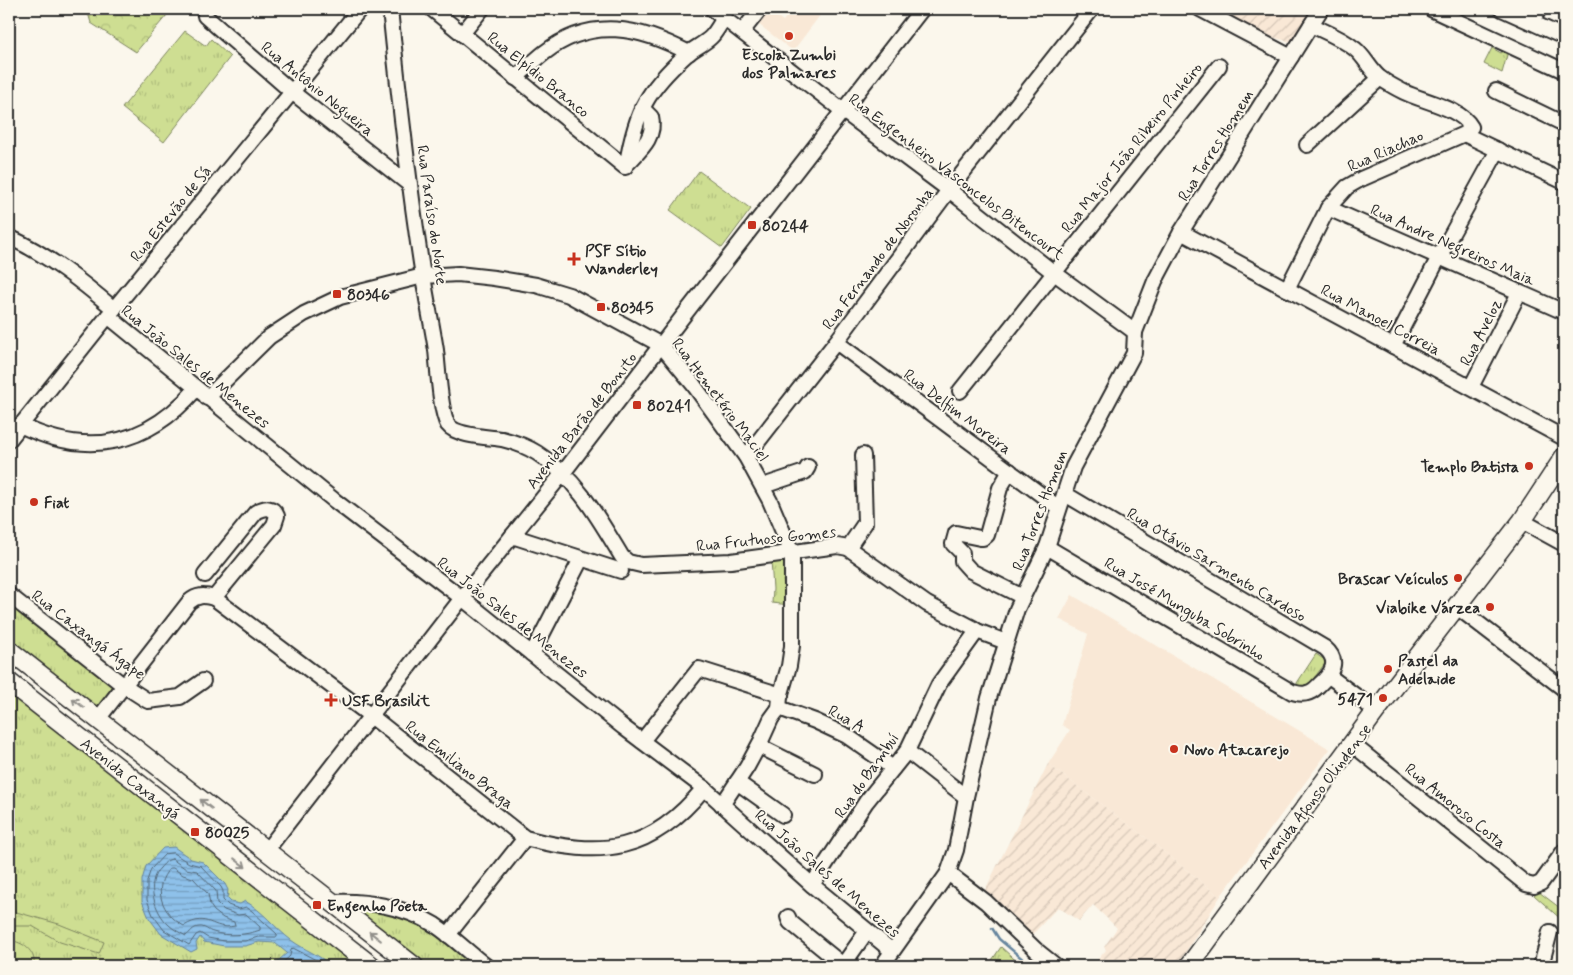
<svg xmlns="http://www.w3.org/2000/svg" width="1573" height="975" viewBox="0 0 1573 975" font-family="Mynerve,sans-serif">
  <defs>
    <pattern id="industrial-furrows" width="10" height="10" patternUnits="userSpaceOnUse" patternTransform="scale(1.25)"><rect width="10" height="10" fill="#f9e8d6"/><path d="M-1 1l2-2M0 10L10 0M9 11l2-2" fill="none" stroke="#d6c7b8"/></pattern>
    <pattern id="grass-tufts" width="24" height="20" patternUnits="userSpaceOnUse" patternTransform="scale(1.25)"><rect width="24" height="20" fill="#cede92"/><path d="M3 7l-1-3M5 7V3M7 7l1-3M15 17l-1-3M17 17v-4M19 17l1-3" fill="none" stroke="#b1bf7e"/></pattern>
    <pattern id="forest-crowns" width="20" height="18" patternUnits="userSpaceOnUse" patternTransform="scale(1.25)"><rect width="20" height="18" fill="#cede92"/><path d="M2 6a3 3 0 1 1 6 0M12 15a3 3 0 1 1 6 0" fill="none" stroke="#b1bf7e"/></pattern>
    <pattern id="wetland-marsh" width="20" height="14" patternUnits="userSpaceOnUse" patternTransform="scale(1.25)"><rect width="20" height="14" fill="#cede92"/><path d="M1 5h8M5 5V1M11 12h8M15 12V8" fill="none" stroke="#b1bf7e"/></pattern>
    <pattern id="water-rules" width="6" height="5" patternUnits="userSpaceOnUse" patternTransform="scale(1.25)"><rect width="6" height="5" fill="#8ec1ea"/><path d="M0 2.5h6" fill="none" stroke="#749dbe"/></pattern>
  </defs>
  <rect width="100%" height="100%" fill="#fbf7ec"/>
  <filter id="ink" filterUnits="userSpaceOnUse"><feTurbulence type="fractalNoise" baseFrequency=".02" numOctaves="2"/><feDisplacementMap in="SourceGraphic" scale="10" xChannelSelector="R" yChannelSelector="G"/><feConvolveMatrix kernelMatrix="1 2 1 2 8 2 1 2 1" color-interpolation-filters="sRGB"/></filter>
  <g filter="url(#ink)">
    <g fill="#f9e8d6">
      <path d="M762 9H767L783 21 793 9H814L821 14 793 51 753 20Z"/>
      <path d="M1072 595 1330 749 1220 897 1158 847 1048 764 1070 730 1062 725 1088 634 1059 619Z"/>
    </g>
    <g fill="url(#industrial-furrows)">
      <path d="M1216 9H1315L1295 43 1241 29Z"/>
      <path d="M1048 764 1158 847 1220 897 1177 966H1092L1106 950 1104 947 1117 928 1093 905 1079 921 1058 907 1031 936 983 894Z"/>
    </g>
    <g fill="url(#grass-tufts)" stroke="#7c845e">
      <path d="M185 31 206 46 211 39 230 57 164 142 122 108Z"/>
      <path d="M1505 44 1509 48 1502 73 1484 64 1492 48 1501 53Z"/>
      <path d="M699 171 751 209 722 248 670 210Z"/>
      <path d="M787 557 790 605 772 603 773 589 771 560Z"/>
      <path d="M9 603 116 687 102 706 92 705 9 640Z"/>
      <path d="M1316 654 1325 660 1326 662 1306 689 1297 687V683Z"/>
      <path d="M9 693 362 966H9Z"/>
      <path d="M352 907 402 916 433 930 479 966H427Z"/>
      <path d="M1001 947 1022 966H988Z"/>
    </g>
    <g fill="url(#forest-crowns)" stroke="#7c845e">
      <path d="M81 9H172L136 52 91 23 88 13Z"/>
      <path d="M9 910 59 924 104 942 99 954 60 942 32 926H9Z"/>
    </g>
    <path fill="url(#wetland-marsh)" stroke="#7c845e" d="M1539 892 1564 911V922L1534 895Z"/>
    <path fill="#cede92" stroke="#7c845e" d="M9 940C23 942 36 951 34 966H9Z"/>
    <path fill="url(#water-rules)" stroke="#66859e" d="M174 847 191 859 203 862 225 884 228 890 227 898 231 902 240 904 245 901C263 911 275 928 291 940 304 950 319 954 331 966H272L287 953 275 943 259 942 245 946H224L204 942 200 937 196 943 197 949 191 952 161 934 149 918 142 901V880L146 866 163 848Z"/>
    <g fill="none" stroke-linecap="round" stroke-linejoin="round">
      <g stroke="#536777" stroke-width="1">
        <path d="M173 853 189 863 201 866 221 887 223 891V900L228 905 239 909 246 907 252 911 277 934V937H258L245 941H224L208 938 200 933 196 935 189 945 164 930 153 915 147 900V881L151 869 165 854Z"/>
        <path d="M172 859 186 869 197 871 216 891 217 903 224 910 238 915 246 914 260 927V930C246 935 228 937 213 932 208 931 205 926 199 927 193 927 190 933 186 936 181 933 174 930 169 925 155 913 145 883 160 868 164 864 166 860 172 859Z"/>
        <path d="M170 868H173L183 875 193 878 208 894 210 905 214 911 223 918 234 922 235 926C211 931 209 911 184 926 162 914 151 888 170 868Z"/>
        <path d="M279 966 290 956 291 950 293 948 318 961 323 966"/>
      </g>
      <path stroke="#66859e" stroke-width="2.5" d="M992 928 999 939 1031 966"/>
      <g stroke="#2b2b2b" stroke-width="18">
        <g id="minor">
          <path d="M390 9C399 98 409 187 423 276 427 301 432 325 436 350 438 367 440 412 448 425 456 436 489 437 502 439 514 442 526 446 537 453 577 478 599 519 622 557L628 562 641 565 731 561 837 546 848 548 927 604 973 628 977 631 1006 642"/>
          <path d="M432 9 625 167 627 163C636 111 647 90 686 55 694 48 704 44 711 37 716 32 720 24 724 18"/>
          <path d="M712 9 843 111 949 190 1053 272 1135 332"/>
          <path d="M1200 9 1291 57"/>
          <path d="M1431 9 1564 71"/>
          <path d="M1502 9 1564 37"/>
          <path d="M205 16 292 92 410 185"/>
          <path d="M1532 22 1539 9"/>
          <path d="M742 32 760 9"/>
          <path d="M462 34 482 9"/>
          <path d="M515 78C525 70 534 61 544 53 591 16 640 27 689 53"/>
          <path d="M1496 91 1564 124"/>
          <path d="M1464 134 1564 182"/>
          <path d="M1307 145 1380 78"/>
          <path d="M628 163C640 150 656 137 651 117L642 108"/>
          <path d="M1328 208 1564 312"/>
          <path d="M1181 232 1564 438"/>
          <path d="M9 237C48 255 81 281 114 309"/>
          <path d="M1287 289 1328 208 1347 187 1361 179 1464 134 1471 127C1461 108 1422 101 1404 92 1396 88 1387 83 1380 78 1370 70 1365 57 1355 49 1342 38 1326 32 1311 25"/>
          <path d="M108 316 335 501 462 598 623 727 704 788 812 885 892 951"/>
          <path d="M836 342 1059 508"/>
          <path d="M1393 346 1439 257 1498 150"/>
          <path d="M1471 387 1519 293"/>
          <path d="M960 391 1219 66"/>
          <path d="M207 398 269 337 304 314 340 297 423 276 458 274 494 278 536 285 569 295 661 345 693 384 746 457 770 501 792 553V646L789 666 780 697 779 708 771 719 761 741 747 767 722 805"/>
          <path d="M20 425C87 458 147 446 196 389"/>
          <path d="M9 440 108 316 360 9"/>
          <path d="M746 457 836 342 949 190 1092 9"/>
          <path d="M1010 471 1000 488 987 535 983 538H980L956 533 953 544 962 553V561L971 571 1023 597"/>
          <path d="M763 486 805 472 808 467"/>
          <path d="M1522 521 1564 544"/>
          <path d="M512 536 621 571"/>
          <path d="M1047 547 1292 692C1297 693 1302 695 1307 693 1313 692 1316 688 1320 684 1332 673 1340 661 1325 648L1065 494"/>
          <path d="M848 548 865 523 863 455"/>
          <path d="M205 575 256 512C265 507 273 506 277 516L274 525 214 598"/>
          <path d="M9 595 123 685 148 701 180 697 203 681"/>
          <path d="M1457 607 1564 689"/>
          <path d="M532 654 581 559"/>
          <path d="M1329 676 1376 711"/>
          <path d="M779 708 815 721 847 736 893 768"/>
          <path d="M98 719 189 602C197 595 204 595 214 598L371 716 525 838C602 858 651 853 704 788"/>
          <path d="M642 741 699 669 781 695"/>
          <path d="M1352 744 1526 884 1534 886 1541 883 1564 851"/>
          <path d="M759 746 815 774"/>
          <path d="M907 751 966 797"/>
          <path d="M737 782 783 815"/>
          <path d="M266 851 462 598 563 473 684 315 922 9"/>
          <path d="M948 873 986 902 1036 950 1056 966"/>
          <path d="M812 885 866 802 907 751 939 684 977 631"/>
          <path d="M332 902C366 900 406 907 435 925 453 937 469 953 486 966"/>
          <path d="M788 917 790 922 844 966"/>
          <path d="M448 935 525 838"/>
          <path d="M843 965 867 931"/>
          <path d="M882 966 948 873 956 850 966 797 989 698 1017 609 1047 547 1073 467 1134 353 1135 332 1155 281 1181 232 1321 9"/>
          <path d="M1541 966 1550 932"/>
        </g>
      </g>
      <g stroke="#2b2b2b" stroke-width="21">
        <g id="major">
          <path d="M9 650 414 966"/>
          <path d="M9 682 372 966"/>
          <path d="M1189 966 1376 711 1522 521 1564 457"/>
        </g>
      </g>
      <use href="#minor" stroke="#fbf7ec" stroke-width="14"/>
      <use href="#major" stroke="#fbf7ec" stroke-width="18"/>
    </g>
    <defs><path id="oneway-shaft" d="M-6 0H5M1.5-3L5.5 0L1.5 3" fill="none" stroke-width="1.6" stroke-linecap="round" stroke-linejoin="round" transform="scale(1.25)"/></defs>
    <g stroke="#93918c">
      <use href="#oneway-shaft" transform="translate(78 703) rotate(-142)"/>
      <use href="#oneway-shaft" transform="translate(206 804) rotate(-142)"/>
      <use href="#oneway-shaft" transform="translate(240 863) rotate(38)"/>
      <use href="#oneway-shaft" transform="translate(375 936) rotate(-142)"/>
    </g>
  </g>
  <g fill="#c8321e" stroke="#fbf7ec" stroke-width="2">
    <circle cx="789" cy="36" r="5"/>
    <rect x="747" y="220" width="10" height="10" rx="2.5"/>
    <path d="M571.5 251.5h5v5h5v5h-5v5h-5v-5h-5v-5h5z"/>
    <rect x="332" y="289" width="10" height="10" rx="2.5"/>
    <rect x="596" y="302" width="10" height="10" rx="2.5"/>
    <rect x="632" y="400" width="10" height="10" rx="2.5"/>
    <circle cx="1529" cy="466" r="5"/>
    <circle cx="34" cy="502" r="5"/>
    <circle cx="1458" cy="578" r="5"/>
    <circle cx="1490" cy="607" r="5"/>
    <circle cx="1388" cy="669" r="5"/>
    <circle cx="1383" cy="698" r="5"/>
    <path d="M328.5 692.5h5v5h5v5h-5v5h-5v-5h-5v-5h5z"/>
    <circle cx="1174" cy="749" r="5"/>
    <rect x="190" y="827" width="10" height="10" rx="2.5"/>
    <rect x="312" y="900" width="10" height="10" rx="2.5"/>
  </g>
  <g text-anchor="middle" stroke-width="4" stroke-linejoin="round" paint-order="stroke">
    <g font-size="16" font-weight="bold" fill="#2b2b2b" stroke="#fbf7ec" text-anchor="start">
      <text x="789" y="60" text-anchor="middle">Escola Zumbi<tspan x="789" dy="18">dos Palmares</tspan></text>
      <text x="762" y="231">80244</text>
      <text x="585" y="256">PSF Sítio<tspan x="585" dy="18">Wanderley</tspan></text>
      <text x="347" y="300">80346</text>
      <text x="611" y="313">80345</text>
      <text x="647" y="411">80241</text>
      <text x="1519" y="472" text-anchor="end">Templo Batista</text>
      <text x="44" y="508">Fiat</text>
      <text x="1448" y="584" text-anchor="end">Brascar Veículos</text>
      <text x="1480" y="613" text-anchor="end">Viabike Várzea</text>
      <text x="1398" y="666">Pastel da<tspan x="1398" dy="18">Adelaide</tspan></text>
      <text x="1373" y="704" text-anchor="end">5471</text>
      <text x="342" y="706">USF Brasilit</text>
      <text x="1184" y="755">Novo Atacarejo</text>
      <text x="205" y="838">80025</text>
      <text x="327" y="911">Engenho Poeta</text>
    </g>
    <g font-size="16" fill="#2b2b2b" stroke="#fbf7ec">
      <text transform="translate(539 74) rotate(39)" y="6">Rua Elpídio Branco</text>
      <text transform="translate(318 88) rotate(39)" y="6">Rua Antônio Nogueira</text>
      <text transform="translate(1215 145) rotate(-58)" y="6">Rua Torres Homem</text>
      <text transform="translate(1131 147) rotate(-51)" y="6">Rua Major João Ribeiro Pinheiro</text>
      <text transform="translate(1385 150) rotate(-24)" y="6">Rua Riachao</text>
      <text transform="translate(957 176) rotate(37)" y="6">Rua Engenheiro Vasconcelos Bitencourt</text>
      <text transform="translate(170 213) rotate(-51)" y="6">Rua Estevão de Sá</text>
      <text transform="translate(433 215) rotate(82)" y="6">Rua Paraíso do Norte</text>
      <text transform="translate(1453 244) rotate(24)" y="6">Rua Andre Negreiros Maia</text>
      <text transform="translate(877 258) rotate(-53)" y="6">Rua Fernando de Noronha</text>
      <text transform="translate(1381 319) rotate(28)" y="6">Rua Manoel Correia</text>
      <text transform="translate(1480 332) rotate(-63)" y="6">Rua Aveloz</text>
      <text transform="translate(196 366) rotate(39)" y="6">Rua João Sales de Menezes</text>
      <text transform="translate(721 399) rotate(53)" y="6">Rua Hemetério Maciel</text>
      <text transform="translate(958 411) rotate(37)" y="6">Rua Delfim Moreira</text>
      <text transform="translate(581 420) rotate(-52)" y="6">Avenida Barão de Bonito</text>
      <text transform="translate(1039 510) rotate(-69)" y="6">Rua Torres Homem</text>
      <text transform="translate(766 538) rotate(-6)" y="6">Rua Frutuoso Gomes</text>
      <text transform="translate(1217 564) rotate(31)" y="6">Rua Otávio Sarmento Cardoso</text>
      <text transform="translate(1185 608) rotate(31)" y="6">Rua José Munguba Sobrinho</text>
      <text transform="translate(513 617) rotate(38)" y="6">Rua João Sales de Menezes</text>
      <text transform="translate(89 634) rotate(37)" y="6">Rua Caxangá Ágape</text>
      <text transform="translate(847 718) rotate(29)" y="6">Rua A</text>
      <text transform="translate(460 764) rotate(38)" y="6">Rua Emiliano Braga</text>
      <text transform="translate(866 775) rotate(-55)" y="6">Rua do Bambuí</text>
      <text transform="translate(131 778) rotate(38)" y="6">Avenida Caxangá</text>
      <text transform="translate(1314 796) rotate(-53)" y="6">Avenida Afonso Olindense</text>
      <text transform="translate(1456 805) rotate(39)" y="6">Rua Amoroso Costa</text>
      <text transform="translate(828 873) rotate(41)" y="6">Rua João Sales de Menezes</text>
    </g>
  </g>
  <rect width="1573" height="975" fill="none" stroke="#fbf7ec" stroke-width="30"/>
  <rect x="15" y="15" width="1543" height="945" fill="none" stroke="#2b2b2b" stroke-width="2" filter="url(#ink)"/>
</svg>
